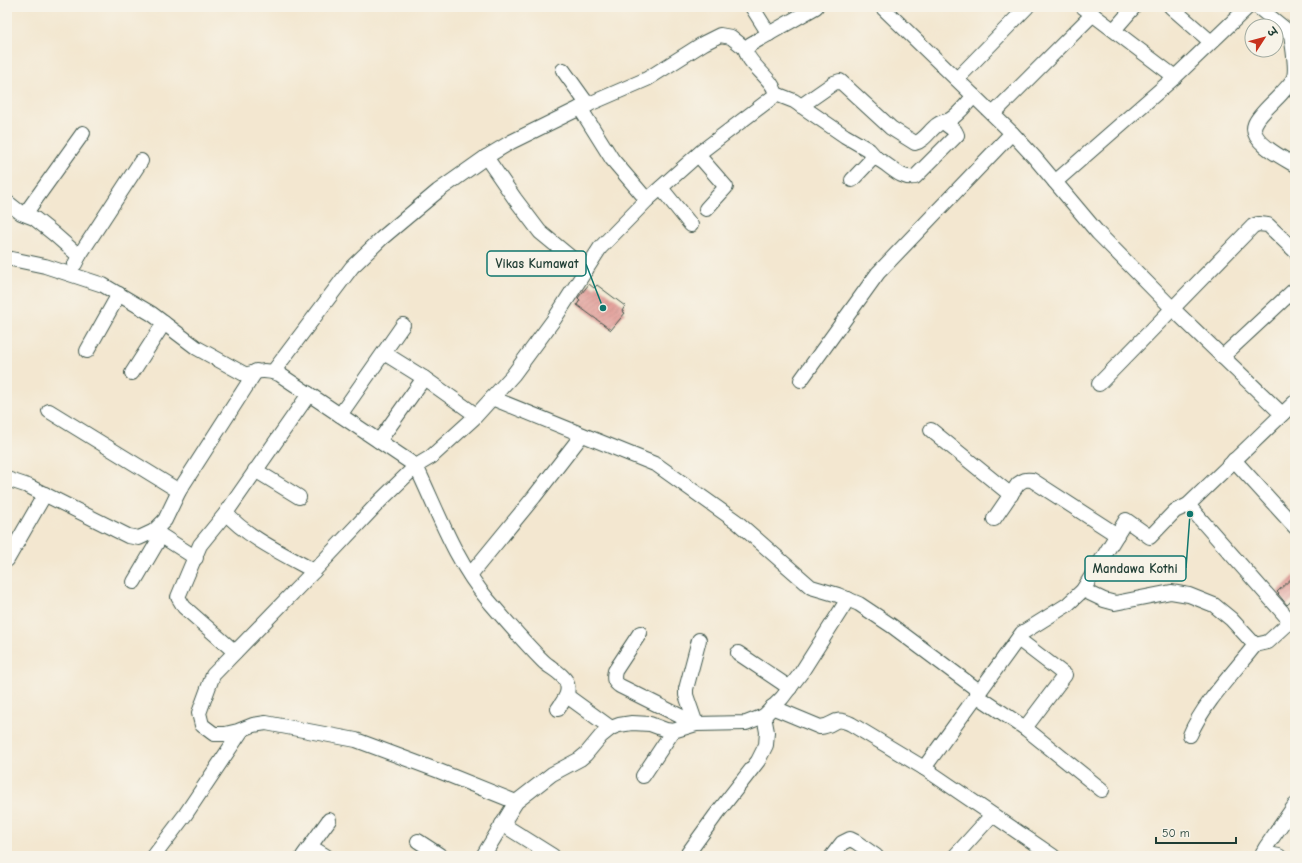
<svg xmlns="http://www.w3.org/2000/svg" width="1302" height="863" viewBox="0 0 1302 863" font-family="'Comic Neue','Playpen Sans Deva',sans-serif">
  <defs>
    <pattern id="building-hatch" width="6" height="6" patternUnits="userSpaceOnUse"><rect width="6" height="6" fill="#de8d89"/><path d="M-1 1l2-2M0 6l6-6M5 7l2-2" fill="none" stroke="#b37471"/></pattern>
  </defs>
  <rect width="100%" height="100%" fill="#f7f3e8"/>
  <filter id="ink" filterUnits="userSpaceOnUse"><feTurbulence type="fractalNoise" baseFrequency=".025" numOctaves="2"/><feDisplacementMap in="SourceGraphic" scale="8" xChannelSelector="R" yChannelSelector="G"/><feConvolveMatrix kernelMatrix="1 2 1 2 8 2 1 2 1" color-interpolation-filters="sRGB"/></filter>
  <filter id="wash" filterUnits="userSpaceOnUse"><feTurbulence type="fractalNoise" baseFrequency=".012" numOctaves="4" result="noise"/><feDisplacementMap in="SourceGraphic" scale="16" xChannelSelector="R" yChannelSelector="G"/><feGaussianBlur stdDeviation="0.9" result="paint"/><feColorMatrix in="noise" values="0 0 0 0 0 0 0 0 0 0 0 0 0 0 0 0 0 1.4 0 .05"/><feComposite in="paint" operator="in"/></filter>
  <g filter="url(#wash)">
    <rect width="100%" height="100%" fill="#f3e7d0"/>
    <g id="blocks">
      <g fill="url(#building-hatch)">
        <path d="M589 284 594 288 597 285 625 306 622 311 625 313 611 330 577 305 580 300 578 298Z"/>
        <path d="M1295 575V598L1287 605 1278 594H1279L1277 592Z"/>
      </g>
    </g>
  </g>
  <g filter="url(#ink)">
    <use href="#blocks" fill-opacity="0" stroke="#3f564b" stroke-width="1"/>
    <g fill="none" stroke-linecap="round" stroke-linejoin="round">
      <g stroke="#3f564b" stroke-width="16">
        <g id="minor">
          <path d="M752 7 769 34"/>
          <path d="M882 7 1012 133 1035 158 1098 233 1173 309 1282 414"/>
          <path d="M1083 7 1175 77 1248 7"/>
          <path d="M1171 7 1211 42"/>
          <path d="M1258 7 1295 37"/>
          <path d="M1114 30 1134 7"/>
          <path d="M1291 33C1292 44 1297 67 1294 77 1292 83 1285 89 1281 94 1274 102 1259 114 1255 124 1248 141 1283 158 1295 165"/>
          <path d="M563 70 588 105"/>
          <path d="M957 79 1027 7"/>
          <path d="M776 94 794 101 845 136 869 150 877 159"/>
          <path d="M801 106 834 83 840 81 891 128 915 143C924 141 930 130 937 125 941 121 947 122 951 119 960 113 967 103 974 96"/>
          <path d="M580 108 612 159 647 200"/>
          <path d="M993 114 1093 14"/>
          <path d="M698 155 726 187 706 209"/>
          <path d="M852 180 871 160 875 158C889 163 899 180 915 177L957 135 955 131 943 122"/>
          <path d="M1055 182 1175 77"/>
          <path d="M661 188 691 225"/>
          <path d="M7 202 21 213 34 218 54 234 79 256 75 264"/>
          <path d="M25 214 83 133"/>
          <path d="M79 256 141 161"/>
          <path d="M7 258 45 266 103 285 152 314 197 348 246 375C259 370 267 370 279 374L416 466 431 457 474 418 513 375 555 318 600 248 647 200 702 151 773 97C783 85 745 64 746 49L751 44 816 7"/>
          <path d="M586 270 540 232 515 199 486 157 511 142 580 108 647 79 704 43 720 35 731 37 746 49"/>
          <path d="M87 351 119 294"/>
          <path d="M384 353 424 378 476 415"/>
          <path d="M1222 357 1295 289"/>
          <path d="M273 372 352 267 382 238 438 191 486 157"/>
          <path d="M132 373 164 323"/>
          <path d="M801 380 878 273 1012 133"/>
          <path d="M1099 384 1253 226 1258 224 1268 225 1295 251"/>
          <path d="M309 394 226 513C245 536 287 556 314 571"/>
          <path d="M492 398 657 465 737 522 811 587 838 595 859 604 892 626 979 691"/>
          <path d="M49 411 179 491"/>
          <path d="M340 415 403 325"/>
          <path d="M931 430 1011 495"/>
          <path d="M379 441 424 378"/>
          <path d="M1234 460 1295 527"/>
          <path d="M255 470 299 497"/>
          <path d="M7 479 28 486 128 536 139 538 154 531 165 520 179 491 256 371"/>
          <path d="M1188 505 1291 622"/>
          <path d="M226 513 200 545 178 597 184 607 235 652"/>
          <path d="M994 519 1018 484C1023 480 1026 479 1032 480L1117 535"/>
          <path d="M154 531 196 558"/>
          <path d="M7 560 45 494"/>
          <path d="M470 575 534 497 582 435"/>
          <path d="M134 582 161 536"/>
          <path d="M1083 590 1104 600 1115 603 1171 592 1189 595 1214 605 1231 619 1255 645 1268 642 1295 617"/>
          <path d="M640 633 615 671C613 679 614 682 620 686L680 716 689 725"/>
          <path d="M1018 639 1065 675 1025 728"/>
          <path d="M738 653 790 688"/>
          <path d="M976 695 1025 728 1102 790"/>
          <path d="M567 696 611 728"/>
          <path d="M772 707 820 727C836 726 832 715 851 724L924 768 1053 856"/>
          <path d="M696 724 686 695V689L699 640"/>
          <path d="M1190 735C1203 704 1234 672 1255 645"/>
          <path d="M924 768 1022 633 1067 605 1083 590 1126 520 1150 537 1175 511 1188 505 1295 402"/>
          <path d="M643 776 673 731"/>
          <path d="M516 802 439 771 356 740 266 723 253 725 238 731 225 734H214L202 725 199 713 213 675 314 571 381 500 416 466C438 512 455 561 488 600 506 621 524 642 543 661 550 668 561 672 566 681 571 692 564 700 558 709"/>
          <path d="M502 824 553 856"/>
          <path d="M418 841 441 856"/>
          <path d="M311 847 326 856"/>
          <path d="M1263 853 1279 856"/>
          <path d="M154 856 185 815 242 730"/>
          <path d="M303 856 329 820"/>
          <path d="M483 856 516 802 552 774 580 759 586 754 601 736 611 728 619 725 632 723 650 724 666 730 673 731 696 724 746 723 764 716 782 698 801 673 848 599"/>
          <path d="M686 856 715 816 758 761 766 745 767 732 764 716"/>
          <path d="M832 856 842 843 850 839 856 842 876 856"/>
          <path d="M955 856 992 815"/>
          <path d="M1261 856 1266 847 1295 805"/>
        </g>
      </g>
      <use href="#minor" stroke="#fff" stroke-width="14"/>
    </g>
  </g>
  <path fill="none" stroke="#0f766e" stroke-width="1.5" d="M603 308L586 264M1190 514L1186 568"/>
  <g fill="#0f766e" stroke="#f7f3e8" stroke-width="1.5">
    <circle cx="603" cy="308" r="4"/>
    <circle cx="1190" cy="514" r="4"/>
  </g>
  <g fill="#f7f3e8" stroke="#0f766e" stroke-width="1.5">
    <rect x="487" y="251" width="99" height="25" rx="4"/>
    <rect x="1085" y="556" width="101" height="25" rx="4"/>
  </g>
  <g font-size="13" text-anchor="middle" font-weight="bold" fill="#1f3d34">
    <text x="537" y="268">Vikas Kumawat</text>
    <text x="1135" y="573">Mandawa Kothi</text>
  </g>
  <rect width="1302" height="863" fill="none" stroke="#f7f3e8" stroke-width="24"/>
  <g transform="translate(1264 38) rotate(54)"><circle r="19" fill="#f7f3e8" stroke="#a1aaa0"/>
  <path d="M0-3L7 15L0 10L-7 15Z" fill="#c8321e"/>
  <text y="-6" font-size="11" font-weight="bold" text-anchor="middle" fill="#1f3d34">उ</text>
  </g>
  <path d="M1156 837v6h80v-6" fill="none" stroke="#1f3d34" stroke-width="2"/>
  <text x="1162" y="837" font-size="12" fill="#1f3d34" stroke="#f7f3e8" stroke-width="3" paint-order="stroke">50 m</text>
</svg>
